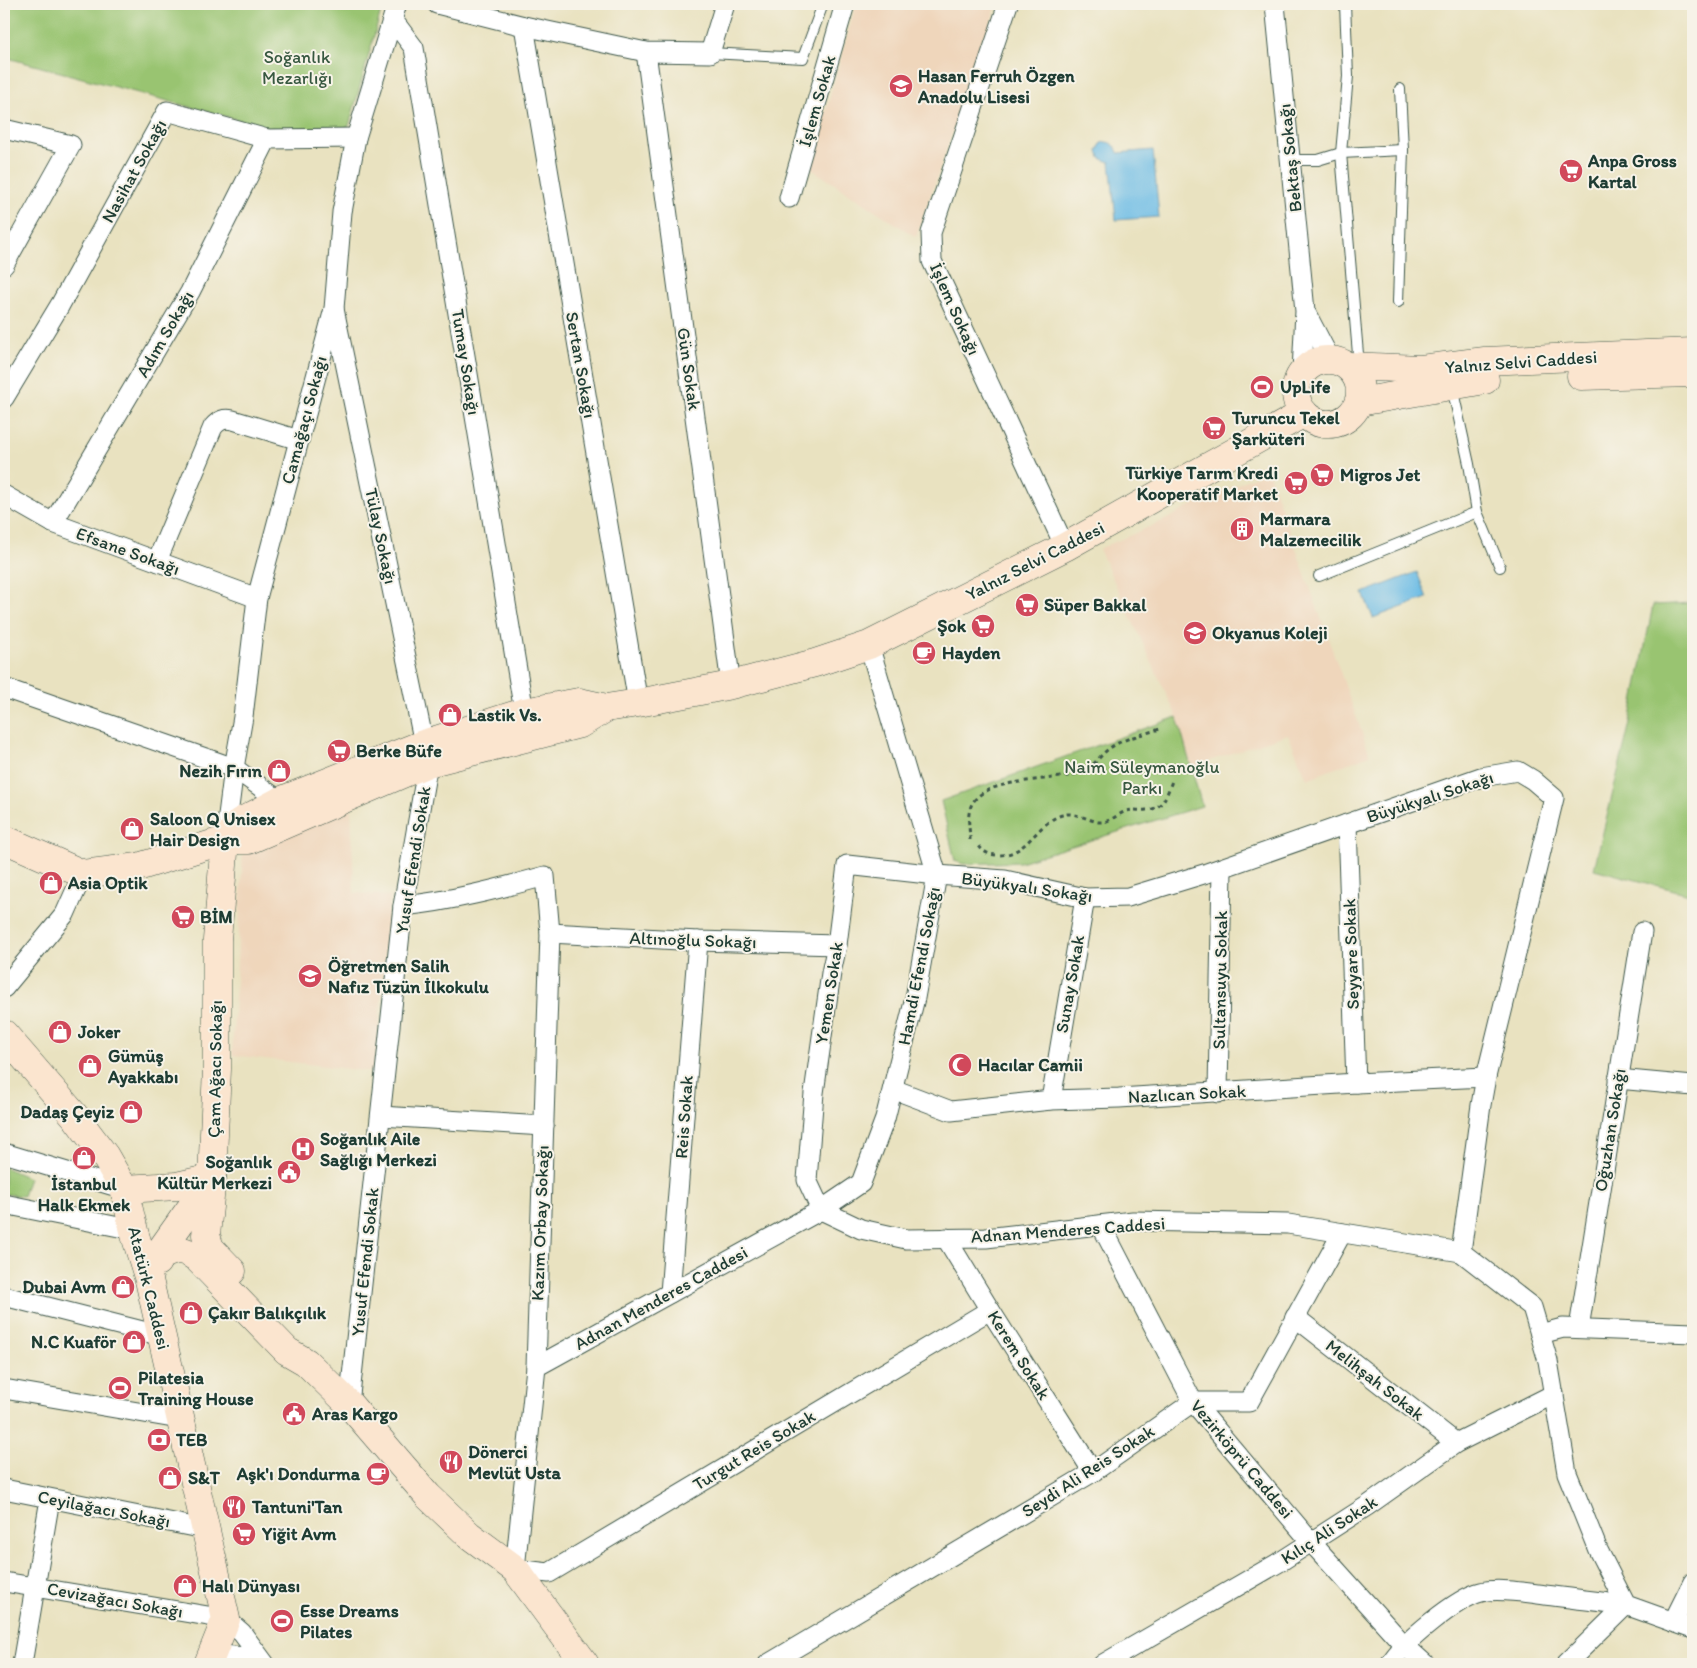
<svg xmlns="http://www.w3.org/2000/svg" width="1697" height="1668" viewBox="0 0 1697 1668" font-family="Itim,sans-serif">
  <rect width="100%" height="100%" fill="#f7f3e8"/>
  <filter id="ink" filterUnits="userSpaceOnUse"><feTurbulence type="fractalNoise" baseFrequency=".02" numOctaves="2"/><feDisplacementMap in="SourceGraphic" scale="10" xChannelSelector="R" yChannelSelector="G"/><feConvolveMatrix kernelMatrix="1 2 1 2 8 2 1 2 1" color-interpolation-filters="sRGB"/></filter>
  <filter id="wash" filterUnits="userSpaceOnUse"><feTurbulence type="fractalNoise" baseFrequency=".0096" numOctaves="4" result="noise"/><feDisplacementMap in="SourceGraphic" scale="20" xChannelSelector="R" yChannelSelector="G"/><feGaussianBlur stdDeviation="1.12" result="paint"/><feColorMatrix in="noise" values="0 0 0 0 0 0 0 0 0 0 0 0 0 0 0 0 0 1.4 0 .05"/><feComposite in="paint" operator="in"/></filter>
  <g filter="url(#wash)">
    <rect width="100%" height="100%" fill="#e9e2c0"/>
    <g fill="#efd6bb">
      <path d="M856 4H997L916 237 810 168Z"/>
      <path d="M1268 471 1370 755 1307 779 1288 734 1191 767 1177 717 1099 549 1167 519 1203 499Z"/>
      <path d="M351 802 354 893 390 896 375 1072 232 1055 243 850Z"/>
    </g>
    <g fill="#99c471" stroke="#5c8052">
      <path d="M4 4H383L349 126 328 137 265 127 4 57Z"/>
      <path d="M1693 603V895L1594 869 1629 727 1653 605Z"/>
      <path d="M1177 717 1202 806 1020 862 963 864 955 861 941 801Z"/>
      <path d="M4 1167 29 1178 23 1196 4 1194Z"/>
    </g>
    <g fill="#6abbe5" stroke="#447c8c">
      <path d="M1106 142C1113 143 1116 146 1118 153L1153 150 1159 217 1116 220 1110 162 1100 158 1098 151 1101 143Z"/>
      <path d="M1417 572 1427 598 1373 618 1363 593Z"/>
    </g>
  </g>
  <g filter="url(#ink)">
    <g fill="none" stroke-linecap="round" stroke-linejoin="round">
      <g stroke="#3d5649" stroke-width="12">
        <g id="lane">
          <path d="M1345 4 1348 76 1341 153 1359 366"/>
          <path d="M710 53 803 58 823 4"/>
          <path d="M1290 160H1318L1341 153 1403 150"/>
          <path d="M1398 302 1403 150 1400 89"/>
          <path d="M1452 387 1469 464 1477 512 1500 567"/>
          <path d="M1319 576 1477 512"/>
        </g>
      </g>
      <g stroke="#3d5649" stroke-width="21">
        <g id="street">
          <path d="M437 4 524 26 646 52 710 53 725 4"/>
          <path d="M1008 4 931 233 932 261 1065 547"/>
          <path d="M1275 4 1305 311 1302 372"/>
          <path d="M393 20 414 48 524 712"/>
          <path d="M524 26 638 703"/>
          <path d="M646 52 731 685"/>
          <path d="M4 129 71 145 4 265"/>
          <path d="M789 198 845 4"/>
          <path d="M334 309 428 763 403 906 349 1404"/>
          <path d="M1306 313 1330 359"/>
          <path d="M4 398 60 305 167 111 267 139 356 138"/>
          <path d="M4 495 53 523 257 598"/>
          <path d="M53 523 190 292 267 139"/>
          <path d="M157 561 213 427C219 420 224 418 233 420L299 440"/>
          <path d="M4 688 234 768 280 801"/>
          <path d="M1347 824 1356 1083"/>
          <path d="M225 839 234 768 243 717 257 598 334 309 342 212 356 138 397 4"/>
          <path d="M403 906C452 901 498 889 545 876L550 933 536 1367 515 1569 549 1573 990 1310"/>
          <path d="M550 933 698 941 837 945"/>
          <path d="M4 988 65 914 83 874"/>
          <path d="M1618 1079 1693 1086"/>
          <path d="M893 1089 951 1111 1051 1100 1119 1098 1356 1083 1486 1077"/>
          <path d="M1218 1093 1222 868"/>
          <path d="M1051 1100 1085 898"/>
          <path d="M381 1116 544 1126"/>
          <path d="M4 1153 124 1189"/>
          <path d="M4 1204 134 1230"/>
          <path d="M821 1210 807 1180 814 1093 831 973 837 945 847 865 937 875 1005 880 1085 898 1128 897 1207 873 1481 777 1518 771 1533 780 1554 798 1486 1077 1481 1105 1461 1252"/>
          <path d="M821 1210 861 1229 906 1239 986 1238 1133 1221 1288 1224 1461 1252 1532 1307 1548 1361 1567 1473 1598 1550 1626 1605 1693 1629"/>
          <path d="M1101 1225 1193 1402 1311 1542 1405 1646 1425 1664"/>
          <path d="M946 1238 990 1310 1093 1472"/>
          <path d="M670 1293 698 941"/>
          <path d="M4 1296 162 1336"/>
          <path d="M1295 1317 1456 1443"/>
          <path d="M1579 1328 1642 932"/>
          <path d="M1540 1334 1563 1328 1693 1333"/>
          <path d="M536 1367 821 1210 861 1183 885 1119 915 998 937 875 869 645"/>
          <path d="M4 1389 179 1419"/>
          <path d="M4 1489 204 1529"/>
          <path d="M4 1582 226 1619 242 1633 265 1664"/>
          <path d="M1673 1622 1693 1582"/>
          <path d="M210 1658 221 1655 259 1658"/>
          <path d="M22 1664 50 1499"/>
          <path d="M768 1664 1093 1472 1193 1402H1249L1342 1233"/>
          <path d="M1103 1664 1283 1560 1367 1506 1456 1443 1554 1394"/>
          <path d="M1390 1664C1403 1642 1457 1598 1481 1592 1496 1588 1523 1592 1538 1594 1567 1598 1596 1601 1626 1605"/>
          <path d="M1566 1664 1626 1605"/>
        </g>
      </g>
      <g stroke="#3d5649" stroke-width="29">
        <g id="secondary">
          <circle cx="1328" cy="392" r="32"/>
          <path d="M1348 366 1421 369 1485 361 1693 352"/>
          <path d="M1581 376 1693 373"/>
          <path d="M1359 402 1485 380"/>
          <path d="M4 839 83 874 138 867 225 840H249L428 763 580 724 606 708"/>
          <path d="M225 840 240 822 280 801 423 744 524 712 579 702 606 708 638 703 731 685 815 663 869 645 1065 547 1304 413"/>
          <path d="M225 840 217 940V1069L212 1178 206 1235 210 1248 232 1271"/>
          <path d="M4 1034 74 1115 105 1156 124 1189 135 1235 149 1280 226 1619 208 1664"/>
          <path d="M124 1189 177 1186 212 1178"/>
          <path d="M159 1257C176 1249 180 1247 197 1258L287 1351 306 1362 349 1404 428 1496 469 1535 515 1569 585 1664"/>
          <path d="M157 1262 163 1247 212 1178"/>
        </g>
      </g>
      <g stroke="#3d5649" stroke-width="3" stroke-dasharray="4 4" stroke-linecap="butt">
        <path d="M970 840C970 830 967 819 970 809 979 774 1059 784 1084 771 1095 765 1101 754 1110 748 1124 738 1144 734 1160 729"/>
        <path d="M979 846C984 853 990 855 999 855 1028 855 1036 823 1062 815 1074 811 1087 820 1099 822 1110 823 1117 814 1127 811 1133 809 1140 811 1146 810 1163 810 1167 794 1172 781"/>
      </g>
      <use href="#lane" stroke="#fff" stroke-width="10"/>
      <use href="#street" stroke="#fff" stroke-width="19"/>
      <use href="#secondary" stroke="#fbe5cf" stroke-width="28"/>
    </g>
  </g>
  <defs>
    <g id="school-disc" transform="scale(1.25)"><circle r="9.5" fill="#d1495b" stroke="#f7f3e8"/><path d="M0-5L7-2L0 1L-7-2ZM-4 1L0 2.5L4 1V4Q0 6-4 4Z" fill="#fff"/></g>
    <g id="supermarket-disc" transform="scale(1.25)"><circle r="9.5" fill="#d1495b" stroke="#f7f3e8"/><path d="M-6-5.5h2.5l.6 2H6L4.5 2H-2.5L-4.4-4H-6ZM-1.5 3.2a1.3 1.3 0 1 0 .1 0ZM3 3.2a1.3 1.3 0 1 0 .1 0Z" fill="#fff"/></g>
    <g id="stadium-disc" transform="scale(1.25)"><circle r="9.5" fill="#d1495b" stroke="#f7f3e8"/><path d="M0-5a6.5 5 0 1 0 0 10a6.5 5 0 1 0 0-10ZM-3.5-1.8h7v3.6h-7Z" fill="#fff"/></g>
    <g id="building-disc" transform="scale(1.25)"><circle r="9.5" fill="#d1495b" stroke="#f7f3e8"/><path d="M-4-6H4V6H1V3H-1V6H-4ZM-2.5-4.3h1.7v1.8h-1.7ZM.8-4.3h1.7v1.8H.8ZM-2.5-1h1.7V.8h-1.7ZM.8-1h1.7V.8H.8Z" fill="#fff"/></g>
    <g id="cafe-disc" transform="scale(1.25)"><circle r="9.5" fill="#d1495b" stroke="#f7f3e8"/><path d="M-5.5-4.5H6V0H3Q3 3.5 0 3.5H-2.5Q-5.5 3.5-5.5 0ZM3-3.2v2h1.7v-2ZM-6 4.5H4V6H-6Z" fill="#fff"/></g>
    <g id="shop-disc" transform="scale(1.25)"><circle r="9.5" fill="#d1495b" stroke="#f7f3e8"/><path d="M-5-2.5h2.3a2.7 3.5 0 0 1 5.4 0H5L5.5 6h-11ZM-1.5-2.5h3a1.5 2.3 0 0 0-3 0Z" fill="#fff"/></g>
    <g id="mosque-disc" transform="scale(1.25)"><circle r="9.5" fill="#d1495b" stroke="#f7f3e8"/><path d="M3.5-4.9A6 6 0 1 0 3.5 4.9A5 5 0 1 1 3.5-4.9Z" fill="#fff"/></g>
    <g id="hospital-disc" transform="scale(1.25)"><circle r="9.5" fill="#d1495b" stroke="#f7f3e8"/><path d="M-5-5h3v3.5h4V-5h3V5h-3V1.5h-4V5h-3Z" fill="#fff"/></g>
    <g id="civic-disc" transform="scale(1.25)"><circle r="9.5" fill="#d1495b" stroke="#f7f3e8"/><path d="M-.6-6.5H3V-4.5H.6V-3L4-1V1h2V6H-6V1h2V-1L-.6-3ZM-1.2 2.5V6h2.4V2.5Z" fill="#fff"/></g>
    <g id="bank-disc" transform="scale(1.25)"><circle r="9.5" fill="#d1495b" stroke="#f7f3e8"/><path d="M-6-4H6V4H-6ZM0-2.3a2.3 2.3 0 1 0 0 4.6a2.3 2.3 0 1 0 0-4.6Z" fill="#fff"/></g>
    <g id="restaurant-disc" transform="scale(1.25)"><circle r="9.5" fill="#d1495b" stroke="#f7f3e8"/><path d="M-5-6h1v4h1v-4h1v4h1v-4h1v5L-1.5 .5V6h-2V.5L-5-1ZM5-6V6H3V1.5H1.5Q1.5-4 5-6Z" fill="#fff"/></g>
  </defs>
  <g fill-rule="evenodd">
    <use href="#school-disc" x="901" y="86"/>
    <use href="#supermarket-disc" x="1571" y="171"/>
    <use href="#stadium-disc" x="1262" y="387"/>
    <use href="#supermarket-disc" x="1214" y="428"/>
    <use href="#supermarket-disc" x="1322" y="475"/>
    <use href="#supermarket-disc" x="1296" y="483"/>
    <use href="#building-disc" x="1242" y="529"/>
    <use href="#supermarket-disc" x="1027" y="605"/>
    <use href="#supermarket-disc" x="983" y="626"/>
    <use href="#school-disc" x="1195" y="633"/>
    <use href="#cafe-disc" x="924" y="653"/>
    <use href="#shop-disc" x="450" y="715"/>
    <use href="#supermarket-disc" x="339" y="751"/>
    <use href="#shop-disc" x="279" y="771"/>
    <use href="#shop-disc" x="132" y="829"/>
    <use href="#shop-disc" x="51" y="883"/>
    <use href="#supermarket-disc" x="183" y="917"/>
    <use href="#school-disc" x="310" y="976"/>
    <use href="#shop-disc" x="60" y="1032"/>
    <use href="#mosque-disc" x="960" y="1065"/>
    <use href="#shop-disc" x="90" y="1066"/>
    <use href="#shop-disc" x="131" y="1112"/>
    <use href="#hospital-disc" x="303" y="1149"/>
    <use href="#shop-disc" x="84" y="1158"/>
    <use href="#civic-disc" x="289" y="1172"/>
    <use href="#shop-disc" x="123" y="1287"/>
    <use href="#shop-disc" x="191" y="1313"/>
    <use href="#shop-disc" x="134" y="1342"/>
    <use href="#stadium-disc" x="120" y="1388"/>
    <use href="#civic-disc" x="294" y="1414"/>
    <use href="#bank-disc" x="159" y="1440"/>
    <use href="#restaurant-disc" x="451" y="1462"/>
    <use href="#cafe-disc" x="378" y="1474"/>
    <use href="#shop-disc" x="170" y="1478"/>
    <use href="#restaurant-disc" x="234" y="1507"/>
    <use href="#supermarket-disc" x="244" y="1534"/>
    <use href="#shop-disc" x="185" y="1586"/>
    <use href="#stadium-disc" x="282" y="1621"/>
  </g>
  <g text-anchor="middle" stroke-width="4" stroke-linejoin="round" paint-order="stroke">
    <g font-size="18" fill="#375840" stroke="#f7f3e8">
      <text x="297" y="63">Soğanlık<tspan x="297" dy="21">Mezarlığı</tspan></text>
      <text x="1142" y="773">Naim Süleymanoğlu<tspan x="1142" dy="21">Parkı</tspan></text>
    </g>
    <g font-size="18" font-weight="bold" fill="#1f3d34" stroke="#f7f3e8" text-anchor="start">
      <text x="918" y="82">Hasan Ferruh Özgen<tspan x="918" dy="21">Anadolu Lisesi</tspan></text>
      <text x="1588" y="167">Anpa Gross<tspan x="1588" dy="21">Kartal</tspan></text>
      <text x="1280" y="393">UpLife</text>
      <text x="1232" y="424">Turuncu Tekel<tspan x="1232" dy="21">Şarküteri</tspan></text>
      <text x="1278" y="479" text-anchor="end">Türkiye Tarım Kredi<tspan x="1278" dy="21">Kooperatif Market</tspan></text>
      <text x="1340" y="481">Migros Jet</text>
      <text x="1260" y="525">Marmara<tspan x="1260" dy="21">Malzemecilik</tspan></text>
      <text x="1044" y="611">Süper Bakkal</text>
      <text x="966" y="632" text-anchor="end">Şok</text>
      <text x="1212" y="639">Okyanus Koleji</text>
      <text x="942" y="659">Hayden</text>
      <text x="468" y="721">Lastik Vs.</text>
      <text x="356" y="757">Berke Büfe</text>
      <text x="262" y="777" text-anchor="end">Nezih Fırın</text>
      <text x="150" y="825">Saloon Q Unisex<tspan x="150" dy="21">Hair Design</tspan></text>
      <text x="68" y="889">Asia Optik</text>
      <text x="200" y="923">BİM</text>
      <text x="328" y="972">Öğretmen Salih<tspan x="328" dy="21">Nafız Tüzün İlkokulu</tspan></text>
      <text x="78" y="1038">Joker</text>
      <text x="108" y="1062">Gümüş<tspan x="108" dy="21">Ayakkabı</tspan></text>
      <text x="978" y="1071">Hacılar Camii</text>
      <text x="114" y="1118" text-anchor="end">Dadaş Çeyiz</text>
      <text x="320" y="1145">Soğanlık Aile<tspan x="320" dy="21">Sağlığı Merkezi</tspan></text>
      <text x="272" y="1168" text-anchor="end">Soğanlık<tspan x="272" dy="21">Kültür Merkezi</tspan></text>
      <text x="84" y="1190" text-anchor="middle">İstanbul<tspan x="84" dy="21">Halk Ekmek</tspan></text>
      <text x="106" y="1293" text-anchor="end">Dubai Avm</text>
      <text x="208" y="1319">Çakır Balıkçılık</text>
      <text x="116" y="1348" text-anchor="end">N.C Kuaför</text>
      <text x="138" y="1384">Pilatesia<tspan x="138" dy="21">Training House</tspan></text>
      <text x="312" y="1420">Aras Kargo</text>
      <text x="176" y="1446">TEB</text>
      <text x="468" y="1458">Dönerci<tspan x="468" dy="21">Mevlüt Usta</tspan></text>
      <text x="360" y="1480" text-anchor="end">Aşk'ı Dondurma</text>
      <text x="188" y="1484">S&amp;T</text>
      <text x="252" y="1513">Tantuni'Tan</text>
      <text x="262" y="1540">Yiğit Avm</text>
      <text x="202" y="1592">Halı Dünyası</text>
      <text x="300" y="1617">Esse Dreams<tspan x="300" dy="21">Pilates</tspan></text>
    </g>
    <g font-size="18" fill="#1f3d34" stroke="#f7f3e8">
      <text transform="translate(817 101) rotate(-74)" y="6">İşlem Sokak</text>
      <text transform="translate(1290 158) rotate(-96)" y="6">Bektaş Sokağı</text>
      <text transform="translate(134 171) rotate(-61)" y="6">Nasihat Sokağı</text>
      <text transform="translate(955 309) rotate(66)" y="6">İşlem Sokağı</text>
      <text transform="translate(165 334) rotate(-60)" y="6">Adım Sokağı</text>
      <text transform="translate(466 362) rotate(81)" y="6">Tumay Sokağı</text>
      <text transform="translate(1521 362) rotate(-4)" y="6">Yalnız Selvi Caddesi</text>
      <text transform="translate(581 365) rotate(80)" y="6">Sertan Sokağı</text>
      <text transform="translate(689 369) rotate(82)" y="6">Gün Sokak</text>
      <text transform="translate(304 420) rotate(-75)" y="6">Camağaçı Sokağı</text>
      <text transform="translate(381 536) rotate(78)" y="6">Tülay Sokağı</text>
      <text transform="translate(128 551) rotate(20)" y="6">Efsane Sokağı</text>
      <text transform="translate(1035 561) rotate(-27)" y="6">Yalnız Selvi Caddesi</text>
      <text transform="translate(1430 797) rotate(-18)" y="6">Büyükyalı Sokağı</text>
      <text transform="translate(413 860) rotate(-81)" y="6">Yusuf Efendi Sokak</text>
      <text transform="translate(1027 887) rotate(8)" y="6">Büyükyalı Sokağı</text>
      <text transform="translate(693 940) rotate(2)" y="6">Altınoğlu Sokağı</text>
      <text transform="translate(1351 954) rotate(-92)" y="6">Seyyare Sokak</text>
      <text transform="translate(919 966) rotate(-79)" y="6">Hamdi Efendi Sokağı</text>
      <text transform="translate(1220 980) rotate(-89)" y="6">Sultansuyu Sokak</text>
      <text transform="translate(1070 984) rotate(-80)" y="6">Sunay Sokak</text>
      <text transform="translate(829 993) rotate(-81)" y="6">Yemen Sokak</text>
      <text transform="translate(215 1069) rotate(-89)" y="6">Çam Ağacı Sokağı</text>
      <text transform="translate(1187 1094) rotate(-3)" y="6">Nazlıcan Sokak</text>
      <text transform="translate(684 1117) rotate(-86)" y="6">Reis Sokak</text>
      <text transform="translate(1610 1130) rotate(-81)" y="6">Oğuzhan Sokağı</text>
      <text transform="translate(540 1223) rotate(-88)" y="6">Kazım Orbay Sokağı</text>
      <text transform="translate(1068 1230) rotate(-4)" y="6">Adnan Menderes Caddesi</text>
      <text transform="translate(365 1262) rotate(-84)" y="6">Yusuf Efendi Sokak</text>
      <text transform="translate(149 1288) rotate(76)" y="6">Atatürk Caddesi</text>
      <text transform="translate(661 1298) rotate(-29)" y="6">Adnan Menderes Caddesi</text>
      <text transform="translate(1019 1355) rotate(58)" y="6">Kerem Sokak</text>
      <text transform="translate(1375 1380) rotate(38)" y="6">Melihşah Sokak</text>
      <text transform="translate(754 1450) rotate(-31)" y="6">Turgut Reis Sokak</text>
      <text transform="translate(1242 1459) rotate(50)" y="6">Vezirköprü Caddesi</text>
      <text transform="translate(1088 1471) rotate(-33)" y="6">Seydi Ali Reis Sokak</text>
      <text transform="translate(104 1509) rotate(11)" y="6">Ceyilağacı Sokağı</text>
      <text transform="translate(1329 1530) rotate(-33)" y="6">Kılıç Ali Sokak</text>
      <text transform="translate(115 1600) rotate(10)" y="6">Cevizağacı Sokağı</text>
    </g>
  </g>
  <rect width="1697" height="1668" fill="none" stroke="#f7f3e8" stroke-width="20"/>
</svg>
